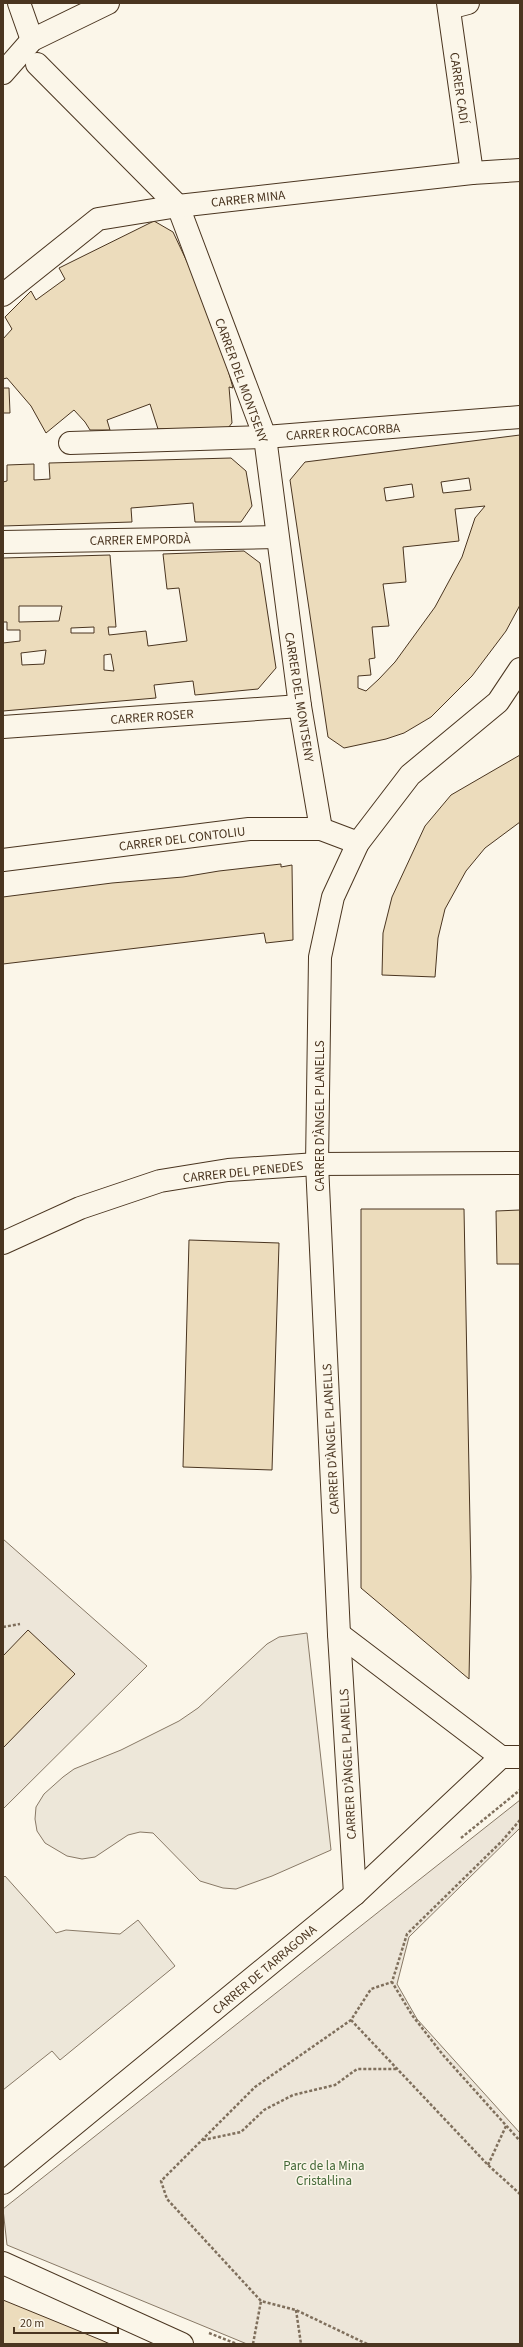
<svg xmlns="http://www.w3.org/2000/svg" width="523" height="2347" viewBox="0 0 523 2347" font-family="'Source Sans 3',sans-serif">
  <rect width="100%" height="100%" fill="#fbf6e9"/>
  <g fill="#ede6d9" stroke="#887966">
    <path d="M3 1539 147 1666 3 1809Z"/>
    <path d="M520 1800V1828L409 1937 397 1984 417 2019 520 2133V2344H247L7 2245 3 2209Z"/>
  </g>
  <g fill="#ede7d9" stroke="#887966">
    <path d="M307 1633 331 1850 272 1876 236 1889 223 1888 200 1881 153 1833 140 1832 128 1835 95 1857 82 1859 67 1856 45 1843 37 1831 35 1819 36 1807 44 1794 63 1777 74 1769 121 1750 179 1721 198 1708 267 1644 279 1637Z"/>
    <path d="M5 1876 56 1933 66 1930 120 1934 138 1920 175 1966 60 2060 52 2051 3 2090V1878Z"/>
  </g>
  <g fill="#ecdcbc" stroke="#4a3520" fill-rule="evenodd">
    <path d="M154 221 173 232 214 319 233 388 229 387 232 423 228 428 158 429 150 404 107 420 110 430H90L85 422 74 410 46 433 31 406 7 378 3 379V339L12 329 5 317 31 291 36 300 65 279 59 268Z"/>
    <path d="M3 388H9L10 413H3Z"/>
    <path d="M520 435V605L506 631 472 676 431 717 404 733 386 739 344 748 328 737 290 480 305 462ZM469 478 471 490 443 493 441 482ZM412 484 414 497 386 501 384 488ZM485 506 475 518 462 557 435 607 395 662 379 679 366 691 358 688V676L371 675 369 659 375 658 372 627 389 626 383 584 406 582 403 547 459 541 455 509Z"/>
    <path d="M231 458 246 471 252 506 241 522H195L193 503 131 508 132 522 3 526V482L7 481V465L34 464V480L50 479 49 463Z"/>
    <path d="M244 551 260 563 276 668 258 689 195 695 193 681 154 685 156 698 3 711V643L20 641V630H7V622H3V558L110 555 116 627H108L109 635 146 631 148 646 187 641 179 588 167 589 163 554ZM19 606H62L59 621 19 622ZM94 627V633H71V628ZM46 650 44 664 22 665 21 653ZM111 654 114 671 104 670V655Z"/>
    <path d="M520 755V822L485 848 466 871 445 909 438 938 435 977 382 975 383 933 392 897 425 826 451 795Z"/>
    <path d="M281 864V867L292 865 293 940 266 943 264 933 3 964V897L112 883 183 877 219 871Z"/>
    <path d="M361 1209H464L471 1577 469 1679 361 1588Z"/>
    <path d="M520 1210V1264H497L496 1211Z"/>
    <path d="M189 1240 279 1243 272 1470 183 1467Z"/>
    <path d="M28 1630 75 1674 3 1748V1656Z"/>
    <path d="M3 2300 101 2340 110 2344H3Z"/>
  </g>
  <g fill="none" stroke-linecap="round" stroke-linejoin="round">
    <g stroke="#4a3520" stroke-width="24">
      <g id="minor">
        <path d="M19 3 32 40"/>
        <path d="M448 3 472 173"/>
        <path d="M449 8 468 3"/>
        <path d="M37 64 178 206 265 437 300 706 321 829"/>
        <path d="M3 73 32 40 108 3"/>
        <path d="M3 295 98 219 178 206 472 173 520 170"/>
        <path d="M70 443 265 437 520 417"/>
        <path d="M3 542 277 537"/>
        <path d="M3 727 300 706"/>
        <path d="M3 860 249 829H321L358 843"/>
        <path d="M3 1243 80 1208 160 1181 228 1170 317 1164 520 1163"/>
        <path d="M339 1634 501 1757"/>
        <path d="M355 1894 339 1634 317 1164 320 957 333 897 358 843 410 775 498 702 520 669"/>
        <path d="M3 2183 355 1894 501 1757H520"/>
        <path d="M3 2263 182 2344"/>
      </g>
    </g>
    <g stroke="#7f6f5c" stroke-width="2.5" stroke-dasharray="3 2" stroke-linecap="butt">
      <path d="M3 1627 20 1624"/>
      <path d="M520 1820 502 1841 407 1934 392 1982 412 2015 443 2055 520 2141"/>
      <path d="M461 1838 520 1790"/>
      <path d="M351 2020 488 2165 520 2194"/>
      <path d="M203 2140 241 2132 264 2110 293 2095 335 2085 357 2069H396"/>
      <path d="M488 2165 506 2126"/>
      <path d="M296 2310 301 2344"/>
      <path d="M209 2333 237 2344"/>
      <path d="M253 2344 261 2301"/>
      <path d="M367 2344 296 2310 261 2301 167 2199 161 2181 255 2087 351 2020 371 1989 392 1982"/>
    </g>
    <use href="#minor" stroke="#fbf6e9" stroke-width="22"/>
  </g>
  <g text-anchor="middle" stroke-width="3" stroke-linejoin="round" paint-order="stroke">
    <g font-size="13" fill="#4a3520" stroke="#fbf6e9">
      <text transform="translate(460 88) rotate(82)" y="5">CARRER CADÍ</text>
      <text transform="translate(248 198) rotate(-6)" y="5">CARRER MINA</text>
      <text transform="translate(242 380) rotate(70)" y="5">CARRER DEL MONTSENY</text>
      <text transform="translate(343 431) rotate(-4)" y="5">CARRER ROCACORBA</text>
      <text transform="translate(140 539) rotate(-1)" y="5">CARRER EMPORDÀ</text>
      <text transform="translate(300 697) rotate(81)" y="5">CARRER DEL MONTSENY</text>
      <text transform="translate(152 716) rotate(-4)" y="5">CARRER ROSER</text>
      <text transform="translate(182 838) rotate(-7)" y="5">CARRER DEL CONTOLIU</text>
      <text transform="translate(319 1116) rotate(-90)" y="5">CARRER D'ÀNGEL PLANELLS</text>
      <text transform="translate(243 1171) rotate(-6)" y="5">CARRER DEL PENEDES</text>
      <text transform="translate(330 1439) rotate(-93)" y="5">CARRER D'ÀNGEL PLANELLS</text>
      <text transform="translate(347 1764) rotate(-93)" y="5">CARRER D'ÀNGEL PLANELLS</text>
      <text transform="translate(264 1969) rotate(-40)" y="5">CARRER DE TARRAGONA</text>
    </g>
    <g font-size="13" fill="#436837" stroke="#fbf6e9">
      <text x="324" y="2170">Parc de la Mina<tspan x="324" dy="15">Cristal·lina</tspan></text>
    </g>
  </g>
  <rect width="523" height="2347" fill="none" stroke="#4a3520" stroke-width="8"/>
  <path d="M14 2327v6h104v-6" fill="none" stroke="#4a3520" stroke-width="2"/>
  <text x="20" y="2327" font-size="12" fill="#4a3520" stroke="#fbf6e9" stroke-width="3" paint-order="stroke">20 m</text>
</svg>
